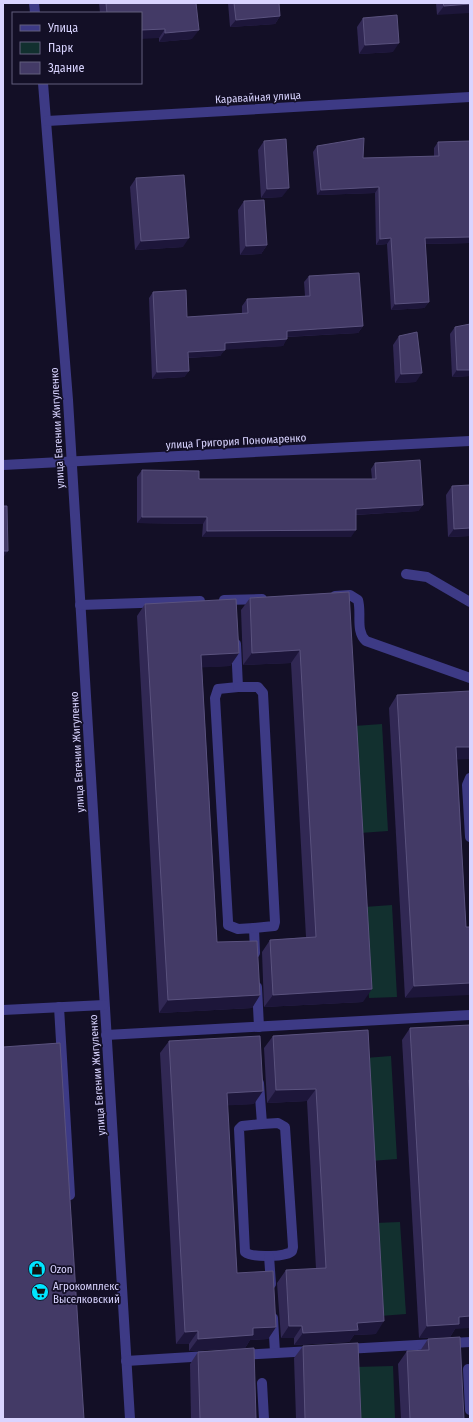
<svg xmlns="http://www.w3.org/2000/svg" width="473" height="1422" viewBox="0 0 473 1422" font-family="'Fira Sans Condensed',sans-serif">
  <rect width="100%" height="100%" fill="#130f26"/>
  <g fill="#12302f">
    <path d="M382 724 388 831 360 833 354 726Z"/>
    <path d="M392 905 397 997 369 998 364 907Z"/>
    <path d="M391 1056 397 1159 371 1161 365 1058Z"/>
    <path d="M400 1222 406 1314 380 1316 375 1223Z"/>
    <path d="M393 1366 395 1418 357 1419 355 1367Z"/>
  </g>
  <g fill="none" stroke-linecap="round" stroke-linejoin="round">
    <g stroke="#3d3a85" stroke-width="10">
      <path d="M34 3 35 13"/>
      <path d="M43 83 68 400 130 1419"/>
      <path d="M47 121 470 97"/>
      <path d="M3 465 470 441"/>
      <path d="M406 574 427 577 470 602"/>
      <path d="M335 596 350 595 358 600C362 613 355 631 366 641L470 678"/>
      <path d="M224 600 262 599"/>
      <path d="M80 605 200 601"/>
      <path d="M236 644 238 687 218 689 215 698 228 921V925L238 929 254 928 255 953"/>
      <path d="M238 687H258L263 693 275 922 274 926 254 928"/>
      <path d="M470 778 467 785 470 837"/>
      <path d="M257 987 259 1027"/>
      <path d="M59 1007 70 1195"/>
      <path d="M3 1010 104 1005"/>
      <path d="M106 1035 470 1015"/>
      <path d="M259 1083 262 1124 242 1126 239 1129 245 1252C252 1258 287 1257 292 1251L293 1247 285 1127 278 1123 262 1124"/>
      <path d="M269 1256 271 1284"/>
      <path d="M273 1318 275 1353"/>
      <path d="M346 1349 470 1342"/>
      <path d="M240 1355 312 1351"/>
      <path d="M126 1361 208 1356"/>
      <path d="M468 1369 470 1410"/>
      <path d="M262 1383 264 1419"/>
    </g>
  </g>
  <g fill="#312854">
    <path d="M99 3H196L192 39 159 42V38L141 13H100Z"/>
    <path d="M228 3H279L280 16 275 24 230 27Z"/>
    <path d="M436 3H470L437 15Z"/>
    <path d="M363 18 393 52 359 54 357 27Z"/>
    <path d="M264 141 282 197 261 198 258 150Z"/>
    <path d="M438 142 470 243 425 244 429 302 424 308 391 310 387 244 376 245 375 193 317 195 313 152 317 146 363 158 434 156V148Z"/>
    <path d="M136 178 183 247 135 250 130 187Z"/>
    <path d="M244 201 267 245 261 254 240 255 238 210Z"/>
    <path d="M309 276 363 326 358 333 287 337 283 346 225 349 220 356 188 358 189 371 184 377 152 379 149 298 153 292 187 317 242 314V306L247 299 305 296 304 282Z"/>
    <path d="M470 324V376L452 377 450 334 455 327Z"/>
    <path d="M399 336 416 382 395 383 393 345Z"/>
    <path d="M375 463 423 505 418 511 356 515 351 537H202L203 524 137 523V477L142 470 199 479H372L371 469Z"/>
    <path d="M452 486 470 536 448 537 446 495Z"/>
    <path d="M349 592 363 1002 264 1007 262 952 270 940 306 937 291 663 243 665 241 610 250 598Z"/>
    <path d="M145 604 239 653 230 666 202 667 217 942 260 995 252 1008 159 1013 137 616Z"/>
    <path d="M397 695 457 759 466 927 405 998 389 708Z"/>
    <path d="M410 1028 470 1092 455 1329 450 1337 419 1338 402 1040Z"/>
    <path d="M368 1030 376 1334 354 1335 349 1342 294 1345V1338H281L277 1283 286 1270 316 1269 307 1101 267 1103 264 1048 273 1036Z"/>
    <path d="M169 1041 254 1104 227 1105 237 1273 276 1327 268 1339 250 1340 245 1348 189 1351V1344H176L160 1053Z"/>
    <path d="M428 1339 464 1419H401L398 1364 407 1351H420Z"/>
    <path d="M303 1346 361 1419H296L294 1358Z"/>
    <path d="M198 1352 256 1419H191L190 1364Z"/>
  </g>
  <g fill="#1d163a">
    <path d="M470 4V13L437 15 444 6Z"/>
    <path d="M280 16 275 24 230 27 236 20Z"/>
    <path d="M165 29 159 38 141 39V30Z"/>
    <path d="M199 30 192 39 159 42 165 33Z"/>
    <path d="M399 43 393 52 359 54 365 45Z"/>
    <path d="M379 187 375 193 317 195 321 190Z"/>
    <path d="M289 188 282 197 261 198 267 189Z"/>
    <path d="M470 237V243L421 244 425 238Z"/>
    <path d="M189 238 183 247 135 250 141 241Z"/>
    <path d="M391 238 387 244 376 245 380 239Z"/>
    <path d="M267 245 261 254 240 255 246 246Z"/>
    <path d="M429 302 424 308 391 310 395 304Z"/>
    <path d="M363 326 358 333 282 337 287 331Z"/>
    <path d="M287 339 283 346 220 350 225 343Z"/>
    <path d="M225 350 220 356 183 358 188 352Z"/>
    <path d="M457 370H470V376L452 377Z"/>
    <path d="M189 371 184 377 152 379 157 372Z"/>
    <path d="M422 373 416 382 395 383 401 374Z"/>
    <path d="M423 505 418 511 351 515 356 509Z"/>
    <path d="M142 517H207L203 524 137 523Z"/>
    <path d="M470 528V536L448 537 454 529Z"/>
    <path d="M356 530 351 537H202L207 531Z"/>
    <path d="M3 551H8L3 558Z"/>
    <path d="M300 650 291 663 243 665 252 653Z"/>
    <path d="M239 653 230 666 192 668 201 655Z"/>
    <path d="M456 747H470V759L447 760Z"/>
    <path d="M470 983V995L405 998 414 986Z"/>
    <path d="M372 989 363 1002 264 1007 273 995Z"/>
    <path d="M260 995 252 1008 159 1013 168 1000Z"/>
    <path d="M469 1080H470V1092L460 1093Z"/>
    <path d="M316 1089 307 1101 267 1103 276 1090Z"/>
    <path d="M263 1091 254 1104 218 1106 227 1093Z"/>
    <path d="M470 1316V1328L455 1329 450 1337 419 1338 427 1326 459 1317Z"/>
    <path d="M384 1321 376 1334 354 1335 349 1342 294 1345 303 1333 357 1323Z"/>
    <path d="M289 1326H302L294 1338H281Z"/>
    <path d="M276 1327 268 1339 250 1340 245 1348 189 1351 198 1339 253 1328Z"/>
    <path d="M198 1331 189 1344H176L185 1332Z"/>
  </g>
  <g fill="#433a66" stroke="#5a527e">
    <path d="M106 3H196L199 30 165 33V29L141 30V13H107Z"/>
    <path d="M234 3H279L280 16 236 20Z"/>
    <path d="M443 3H470V4L444 6Z"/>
    <path d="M397 15 399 43 365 45 363 18Z"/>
    <path d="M364 138 363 158 439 156 438 142 470 141V237L425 238 429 302 395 304 391 238 380 239 379 187 321 190 317 146Z"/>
    <path d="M286 139 289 188 267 189 264 141Z"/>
    <path d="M184 175 189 238 141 241 136 178Z"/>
    <path d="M264 200 267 245 246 246 244 201Z"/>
    <path d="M359 273 363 326 287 331V339L225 343V350L188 352 189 371 157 372 153 292 186 290 187 317 248 313 247 299 310 296 309 276Z"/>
    <path d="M470 324V370H457L455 327Z"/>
    <path d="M417 332 422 373 401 374 399 336Z"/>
    <path d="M420 460 423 505 356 509V530L207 531V517H142V470L199 471V479H376L375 463Z"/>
    <path d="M470 485V528L454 529 452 486Z"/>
    <path d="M3 506H7L8 551H3Z"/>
    <path d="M349 592 372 989 273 995 270 940 316 937 300 650 252 653 250 598Z"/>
    <path d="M236 599 239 653 201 655 217 942 257 941 260 995 168 1000 145 604Z"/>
    <path d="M470 691V747H456L466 927H470V983L414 986 397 695Z"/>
    <path d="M470 1025V1080H469L470 1101V1316L459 1317V1324L427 1326 410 1028Z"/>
    <path d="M368 1030 384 1321 357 1323 358 1330 303 1333 302 1326H289L286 1270 326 1268 316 1089 276 1090 273 1036Z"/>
    <path d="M260 1036 263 1091 227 1093 237 1273 273 1271 276 1327 253 1328V1335L198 1339V1331L185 1332 169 1041Z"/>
    <path d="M60 1043 84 1419H3V1047Z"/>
    <path d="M460 1337 464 1419H410L407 1351 429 1350 428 1339Z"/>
    <path d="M358 1343 361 1419H305L303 1346Z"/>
    <path d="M254 1348 256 1419H200L198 1352Z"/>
  </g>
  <defs>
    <g id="shop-disc" transform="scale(0.9)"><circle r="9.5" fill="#00e5ff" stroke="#130f26"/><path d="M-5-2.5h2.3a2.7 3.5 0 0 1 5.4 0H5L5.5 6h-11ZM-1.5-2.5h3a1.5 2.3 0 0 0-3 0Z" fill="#111"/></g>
    <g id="supermarket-disc" transform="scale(0.9)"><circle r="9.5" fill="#00e5ff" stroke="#130f26"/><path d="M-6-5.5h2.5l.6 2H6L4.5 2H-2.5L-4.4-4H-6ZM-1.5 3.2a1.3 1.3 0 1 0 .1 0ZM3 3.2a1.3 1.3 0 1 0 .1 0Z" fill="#111"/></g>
  </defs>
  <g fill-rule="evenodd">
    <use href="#shop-disc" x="37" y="1269"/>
    <use href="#supermarket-disc" x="40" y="1292"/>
  </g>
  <g text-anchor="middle" stroke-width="3.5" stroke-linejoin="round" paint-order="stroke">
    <g font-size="11" fill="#d9d4ff" stroke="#130f26">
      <text transform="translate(258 97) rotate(-3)" y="4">Каравайная улица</text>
      <text transform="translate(57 428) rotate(-93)" y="4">улица Евгении Жигуленко</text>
      <text transform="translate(236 441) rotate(-3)" y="4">улица Григория Пономаренко</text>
      <text transform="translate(77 752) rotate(-93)" y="4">улица Евгении Жигуленко</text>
      <text transform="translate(97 1075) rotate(-94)" y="4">улица Евгении Жигуленко</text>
    </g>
    <g font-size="11" fill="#d9d4ff" stroke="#130f26" text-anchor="start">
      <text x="50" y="1273">Ozon</text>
      <text x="53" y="1290">Агрокомплекс<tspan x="53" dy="13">Выселковский</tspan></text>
    </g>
  </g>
  <rect width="473" height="1422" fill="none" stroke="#d9d4ff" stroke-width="8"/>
  <rect x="12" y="12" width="130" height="72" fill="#130f26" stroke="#625e7d"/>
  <rect x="20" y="25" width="20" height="6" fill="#3d3a85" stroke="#625e7d"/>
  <text x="48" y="32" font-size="12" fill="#d9d4ff">Улица</text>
  <rect x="20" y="42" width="20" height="12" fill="#12302f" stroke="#625e7d"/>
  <text x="48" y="52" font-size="12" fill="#d9d4ff">Парк</text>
  <rect x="20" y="62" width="20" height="12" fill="#433a66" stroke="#625e7d"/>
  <text x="48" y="72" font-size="12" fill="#d9d4ff">Здание</text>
</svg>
